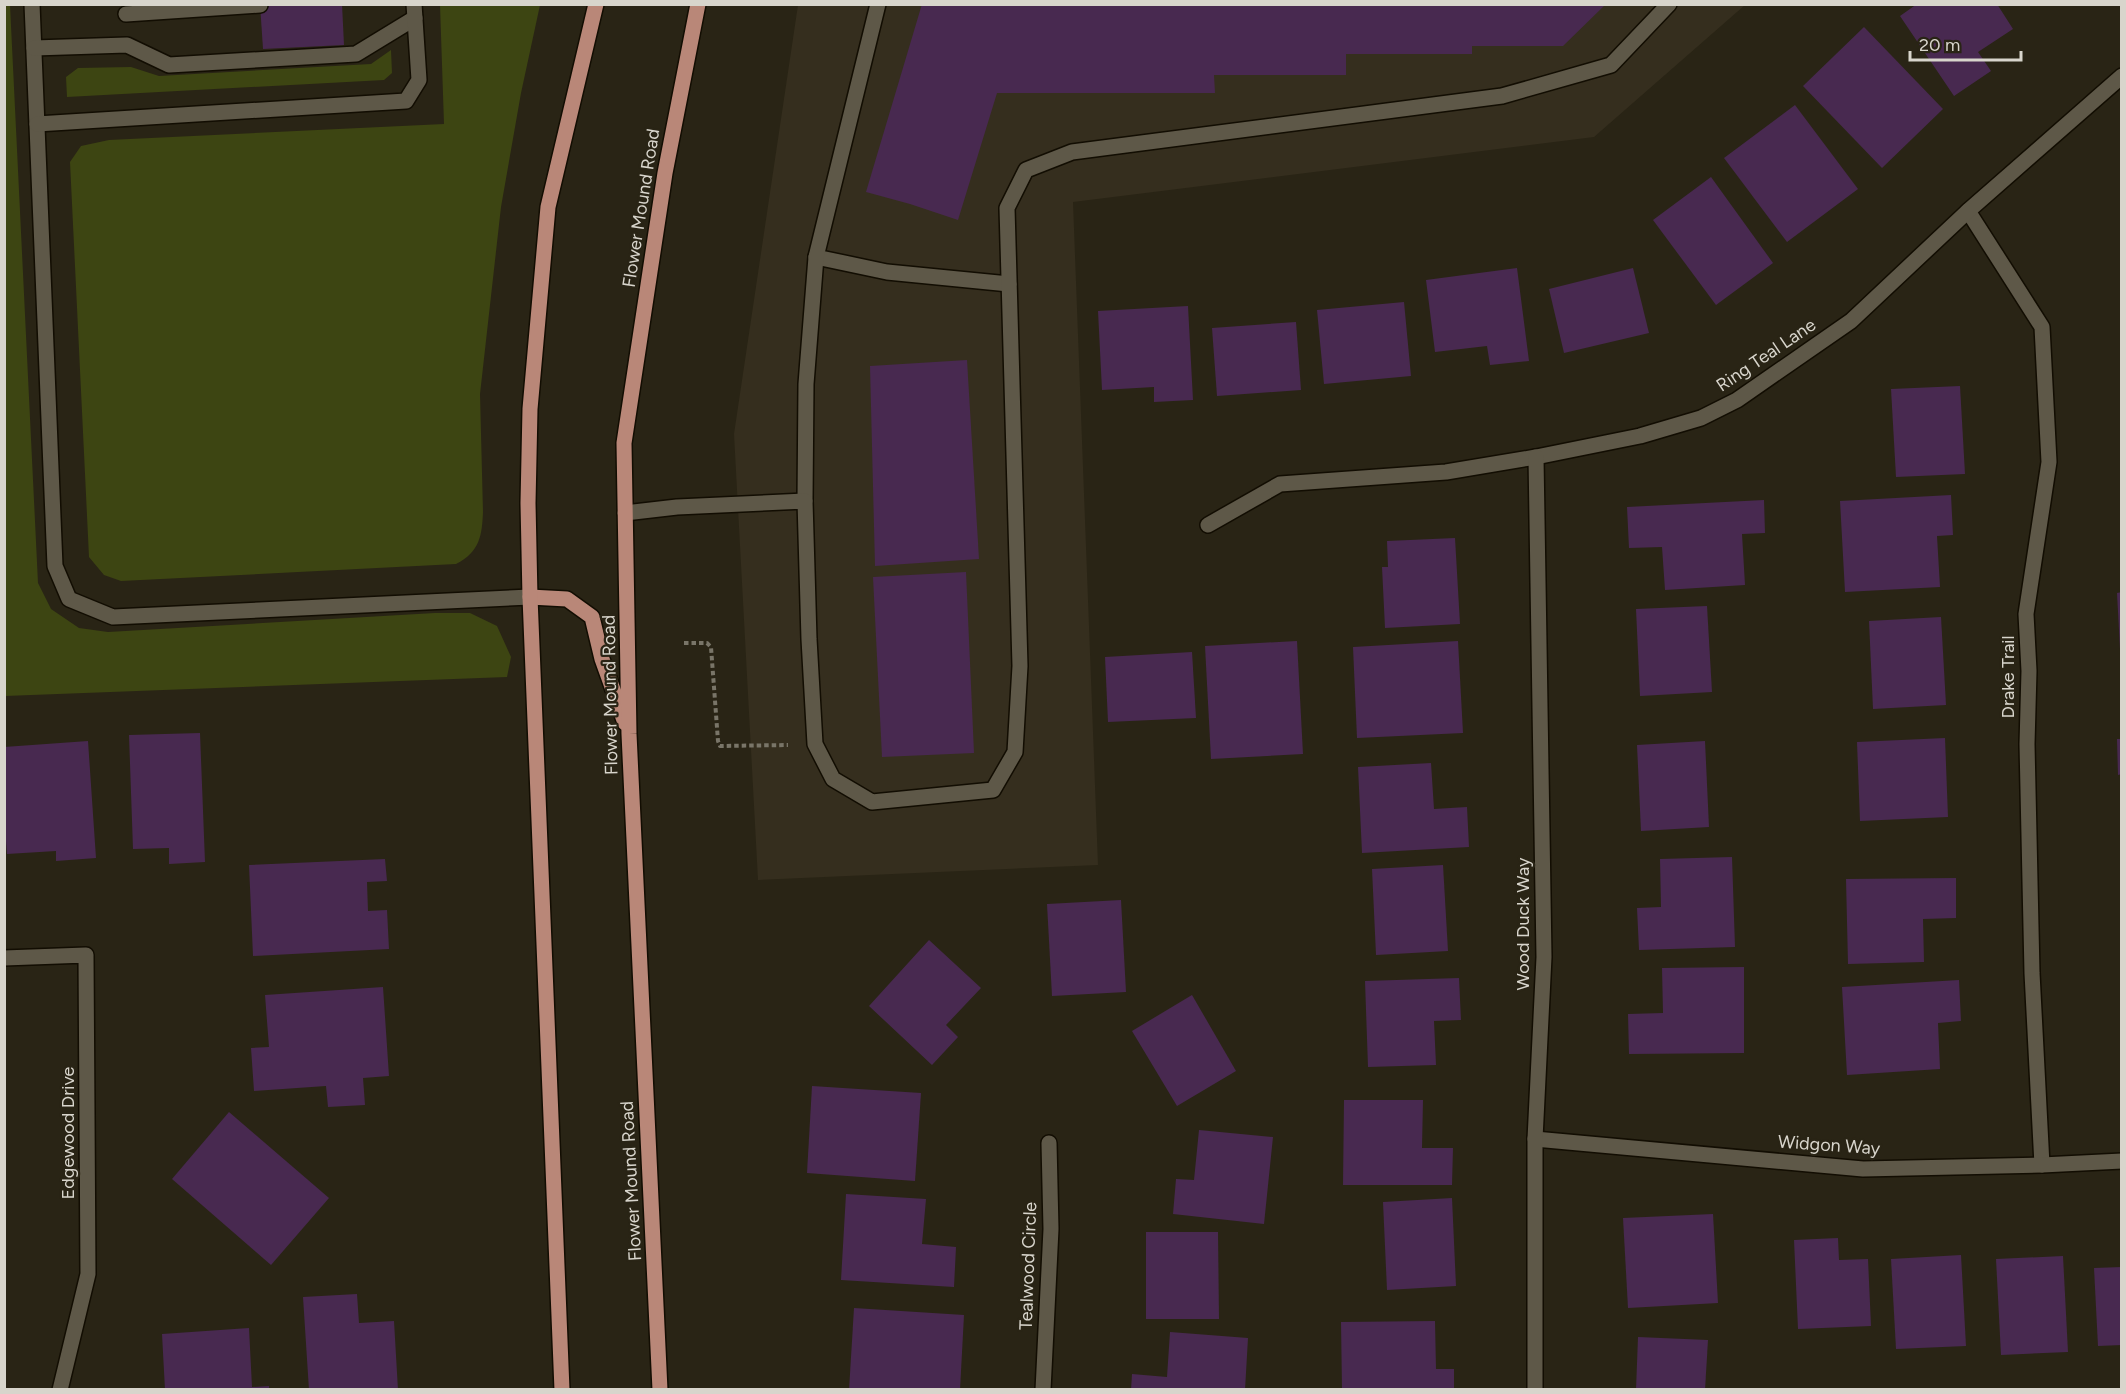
<svg xmlns="http://www.w3.org/2000/svg" width="2126" height="1394" viewBox="0 0 2126 1394" font-family="Figtree,sans-serif">
  <rect width="100%" height="100%" fill="#292415"/>
  <path fill="#352e1e" d="M798 5H1745L1594 137 1073 202 1098 865 758 880 734 434Z"/>
  <g fill="#3d4512">
    <path d="M4 5H10L38 583 51 609 79 628 108 632 435 613H470L497 626 511 657 507 677 5 696Z"/>
    <path d="M440 5H540L521 93 501 207 480 394 483 512C482 535 480 552 456 564L121 581 104 575 89 557 70 162 81 146 109 140 444 124Z"/>
    <path d="M391 50 392 73 384 80 67 97 66 77 78 68 131 67 159 76 371 64Z"/>
  </g>
  <g fill="#482950">
    <path d="M260 4H342L344 45 263 49Z"/>
    <path d="M922 4H1606L1563 46H1472V54H1346V75H1214L1215 93H997L958 220 910 204 866 192Z"/>
    <path d="M1917 4H1997L2013 29 1978 52 1991 71 1954 96 1900 16Z"/>
    <path d="M1864 27 1943 109 1882 168 1803 86Z"/>
    <path d="M1795 105 1858 189 1787 242 1724 158Z"/>
    <path d="M1711 177 1773 263 1716 305 1653 220Z"/>
    <path d="M1517 268 1529 361 1490 365 1487 346 1435 352 1426 280Z"/>
    <path d="M1633 268 1649 333 1564 353 1549 289Z"/>
    <path d="M1404 302 1411 376 1324 384 1317 310Z"/>
    <path d="M1188 306 1193 400 1154 402V387L1102 390 1098 311Z"/>
    <path d="M1296 322 1301 390 1217 396 1212 328Z"/>
    <path d="M967 360 979 559 875 566 870 366Z"/>
    <path d="M1960 386 1965 474 1896 477 1891 389Z"/>
    <path d="M1951 495 1953 535 1937 536 1940 587 1845 592 1840 501Z"/>
    <path d="M1764 500 1765 533 1742 534 1745 585 1665 590 1662 547 1629 548 1627 507Z"/>
    <path d="M1455 538 1460 624 1385 628 1382 567H1388L1387 541Z"/>
    <path d="M966 572 974 753 882 757 873 577Z"/>
    <path d="M2122 592V648L2120 649 2117 593Z"/>
    <path d="M1707 606 1712 692 1640 696 1636 609Z"/>
    <path d="M1941 617 1946 705 1873 709 1869 621Z"/>
    <path d="M1297 641 1303 754 1211 759 1205 646Z"/>
    <path d="M1458 641 1463 733 1357 738 1353 647Z"/>
    <path d="M1192 652 1196 718 1108 722 1105 657Z"/>
    <path d="M200 733 205 862 169 864V848L133 849 129 735Z"/>
    <path d="M1945 738 1948 817 1860 821 1857 742Z"/>
    <path d="M2117 739H2122V774L2118 775Z"/>
    <path d="M88 741 96 858 56 861V851L7 854 4 816V747Z"/>
    <path d="M1705 741 1709 827 1641 831 1637 745Z"/>
    <path d="M1431 763 1434 809 1467 807 1469 847 1362 853 1358 767Z"/>
    <path d="M1732 857 1735 947 1639 950 1637 908 1661 907 1660 859Z"/>
    <path d="M385 859 387 881 367 882 368 911 387 910 389 949 253 956 249 865Z"/>
    <path d="M1443 865 1448 951 1376 955 1372 869Z"/>
    <path d="M1956 878V918L1923 919 1924 962 1848 964 1846 879Z"/>
    <path d="M1121 900 1126 992 1052 996 1047 904Z"/>
    <path d="M929 940 981 988 946 1025 958 1037 932 1065 869 1006Z"/>
    <path d="M1744 967V1053L1629 1054 1628 1014 1663 1013 1662 968Z"/>
    <path d="M1459 978 1461 1020 1434 1021 1436 1065 1368 1067 1365 981Z"/>
    <path d="M1959 980 1961 1021 1938 1023 1940 1069 1847 1075 1842 987Z"/>
    <path d="M383 987 389 1076 363 1078 365 1105 328 1107 326 1086 254 1091 251 1048 269 1047 265 995Z"/>
    <path d="M1192 995 1236 1071 1177 1106 1132 1031Z"/>
    <path d="M812 1086 921 1093 915 1181 807 1173Z"/>
    <path d="M1344 1100H1423L1422 1148H1453L1452 1185H1343Z"/>
    <path d="M229 1112 329 1198 271 1265 172 1179Z"/>
    <path d="M1199 1130 1273 1137 1264 1224 1173 1214 1176 1179 1194 1180Z"/>
    <path d="M846 1194 926 1199 922 1244 956 1247 954 1287 841 1280Z"/>
    <path d="M1452 1198 1456 1286 1387 1290 1383 1202Z"/>
    <path d="M1713 1214 1718 1303 1628 1308 1623 1218Z"/>
    <path d="M1146 1232H1218L1219 1319H1146Z"/>
    <path d="M1838 1238 1839 1260 1868 1259 1871 1326 1798 1329 1794 1240Z"/>
    <path d="M1961 1255 1966 1346 1896 1349 1891 1259Z"/>
    <path d="M2063 1256 2068 1352 2001 1355 1996 1259Z"/>
    <path d="M2122 1267V1345L2098 1346 2094 1268Z"/>
    <path d="M357 1294 359 1323 394 1321 398 1390H309L303 1297Z"/>
    <path d="M854 1308 964 1315 960 1390H849Z"/>
    <path d="M1435 1321 1436 1369H1454V1390H1342L1341 1322Z"/>
    <path d="M249 1328 252 1387 269 1386V1390H165L162 1334Z"/>
    <path d="M1170 1332 1248 1338 1245 1390H1131L1132 1374 1167 1377Z"/>
    <path d="M1638 1337 1708 1340 1705 1390H1636Z"/>
  </g>
  <g fill="none" stroke-linecap="round" stroke-linejoin="round">
    <g stroke="#120d02" stroke-width="18">
      <g id="minor">
        <path d="M32 4 55 566 69 599 113 617 530 597"/>
        <path d="M126 14 260 5"/>
        <path d="M34 48 127 45 169 65 356 54 415 18"/>
        <path d="M37 124 406 101 419 80 414 4"/>
        <path d="M1968 211 2042 327 2049 462 2026 614 2029 671 2027 744 2032 973 2042 1165"/>
        <path d="M816 257 887 272 1009 284"/>
        <path d="M805 501 806 384 816 257 878 4"/>
        <path d="M625 513 677 507 805 501 809 639 815 744 833 779 872 802 993 790 1015 752 1020 666 1007 208 1026 170 1072 152 1502 96 1611 65 1669 4"/>
        <path d="M1208 525 1280 484 1446 472 1536 457 1640 436 1701 418 1737 400 1851 321 1968 211 2122 76"/>
        <path d="M4 958 86 955 88 1274 60 1390"/>
        <path d="M1535 1139 1863 1169 2042 1165 2122 1161"/>
        <path d="M1043 1390 1051 1229 1049 1143"/>
        <path d="M1535 1390V1139L1544 957 1536 457"/>
      </g>
    </g>
    <g stroke="#120d02" stroke-width="18">
      <g id="major">
        <path d="M530 597 567 599 592 617 602 659 625 723"/>
        <path d="M562 1390 530 597 528 503 530 409 548 207 596 4"/>
        <path d="M660 1390 629 734 624 443 665 173 698 4"/>
      </g>
    </g>
    <path stroke="#797568" stroke-width="4" stroke-dasharray="4.5 3" stroke-linecap="butt" d="M684 643H707L711 647 718 741 720 746 788 745"/>
    <use href="#minor" stroke="#5e5848" stroke-width="15"/>
    <use href="#major" stroke="#b98778" stroke-width="15"/>
  </g>
  <g text-anchor="middle" stroke-width="4.5" stroke-linejoin="round" paint-order="stroke">
    <g font-size="18" fill="#d8d5cc" stroke="#292415">
      <text transform="translate(641 208) rotate(-81)" y="6">Flower Mound Road</text>
      <text transform="translate(1766 355) rotate(-34)" y="6">Ring Teal Lane</text>
      <text transform="translate(2008 677) rotate(-90)" y="6">Drake Trail</text>
      <text transform="translate(610 695) rotate(-91)" y="6">Flower Mound Road</text>
      <text transform="translate(1523 924) rotate(-90)" y="6">Wood Duck Way</text>
      <text transform="translate(68 1133) rotate(-90)" y="6">Edgewood Drive</text>
      <text transform="translate(1829 1145) rotate(4)" y="6">Widgon Way</text>
      <text transform="translate(631 1181) rotate(-93)" y="6">Flower Mound Road</text>
      <text transform="translate(1028 1266) rotate(-88)" y="6">Tealwood Circle</text>
    </g>
  </g>
  <rect width="2126" height="1394" fill="none" stroke="#d8d5cc" stroke-width="12"/>
  <path d="M1910 51v9h111v-9" fill="none" stroke="#d8d5cc" stroke-width="3"/>
  <text x="1919" y="51" font-size="18" fill="#d8d5cc" stroke="#292415" stroke-width="4.5" paint-order="stroke">20 m</text>
</svg>
